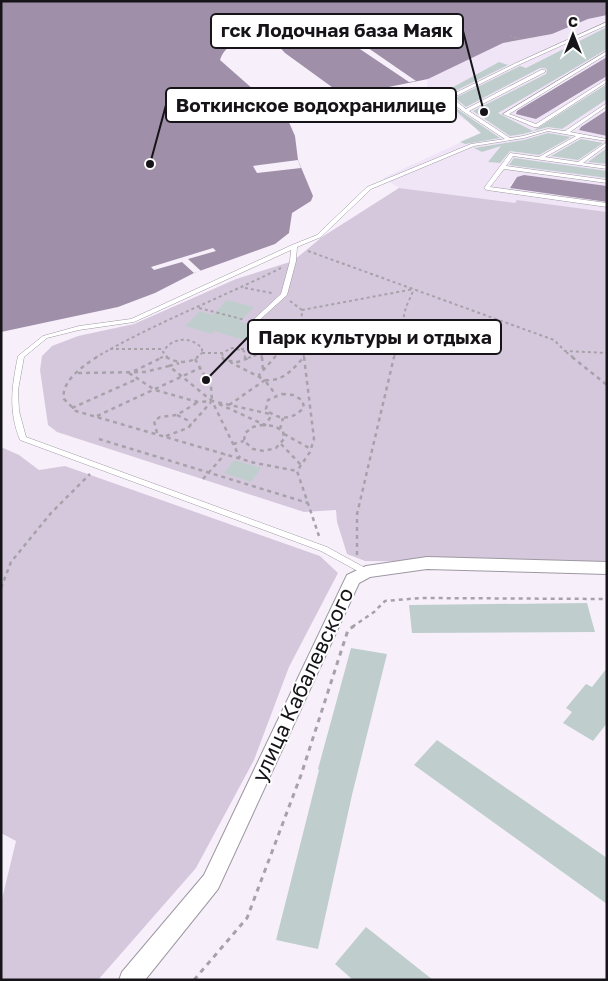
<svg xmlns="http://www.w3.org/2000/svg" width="608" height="981" viewBox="0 0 608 981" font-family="'Golos Text',sans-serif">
  <rect width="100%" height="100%" fill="#f7f0fb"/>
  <path fill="#f0e5f7" d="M607 15V57L541 95 560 106 607 76V109L579 129 607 136V186L524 175 517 177 510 185V188L607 202V212L517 200 515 203 399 188 383 178 481 133 468 122 448 111 426 94 428 79 503 43 552 34 588 19Z"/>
  <g fill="#d5c8dd">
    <path d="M399 188 515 203 517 200 607 212V564L365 561 347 554 337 522 336 510 304 512 57 432 48 425 40 370 42 356 52 346 78 336 134 324 236 279 293 261 322 237Z"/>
    <path d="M1 447 19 455 39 470 65 466 320 556 338 573 289 667 254 760 196 868 98 980H1V903L16 841 1 833Z"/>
  </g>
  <g fill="#9f8fa9">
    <path d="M1 1H607V15L588 19 552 34 503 43 428 79 349 95 336 90 285 53 273 40 269 23H264L252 30 254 38C239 42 226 43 220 60L288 120 295 136 298 160 313 196 311 201 292 213 289 233 275 244 194 273 155 293 118 307 1 332Z"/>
    <path d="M607 57V76L536 119 516 114 517 111Z"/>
    <path d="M607 110V136L579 130 581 127Z"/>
    <path d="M524 175 607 186V202L510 188 517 177Z"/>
  </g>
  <g fill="#f7f0fb">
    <path d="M290 18H295L358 41 416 81 409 82 345 39 290 20Z"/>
    <path d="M298 160 301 168 257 173 253 166Z"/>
    <path d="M213 248 216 251 188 259 201 271 194 273 182 262 154 270 151 267Z"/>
  </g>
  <g fill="#bfcecc">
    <path d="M607 27V49L498 113 533 131 607 84V99L562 129 548 127 523 134 510 136 473 111 546 74 547 70 545 68H540L466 107 455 98 520 66 526 68Z"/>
    <path d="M499 62 508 65 449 94 446 91Z"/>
    <path d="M438 95 463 113 500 138 465 144 460 142 481 133 455 110 448 111 432 98Z"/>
    <path d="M548 133 571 137 539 155 510 151 500 163 488 162 501 146 482 152 474 148 524 140Z"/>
    <path d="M581 139 603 143 578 160 551 156Z"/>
    <path d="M607 148V164L588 162Z"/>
    <path d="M514 158 607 171V178L509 165Z"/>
    <path d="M227 300 254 307 240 322 270 330 258 344 214 331 212 334 185 326 200 311 213 315Z"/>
    <path d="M234 460 261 468 251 482 224 473Z"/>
    <path d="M587 603 595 632 412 633 409 605Z"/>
    <path d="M351 648 387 654 352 795 318 949 276 940 319 770 318 769Z"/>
    <path d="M607 668V723L593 741 563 723 572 712 566 708 586 684 592 687Z"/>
    <path d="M437 740 607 858V904L414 765Z"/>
    <path d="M366 927 433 980H353L335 964Z"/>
  </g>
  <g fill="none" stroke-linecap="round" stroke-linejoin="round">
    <g stroke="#9e98a2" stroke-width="1">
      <g id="service">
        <path d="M607 22V25L516 66 452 98 466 109 541 70H545V72L469 111 510 138 523 136 548 129 565 131 607 103V106L570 132 607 139V141L581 137 545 157 578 162 607 142V145L583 163 607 166V169L513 156 506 166 607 180V183L504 169 490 187 607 203V207L487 190 484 188 510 153 539 157 576 136 548 131 524 138 474 146 371 189 321 237 297 247 296 261 287 295 255 324 253 325 250 323 281 294 290 261 291 250 134 322 79 330 47 338 24 357 18 390 19 411 26 437 327 547 369 570 370 572 369 574H363L321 551 20 440C8 410 12 386 18 356L43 336 79 326 131 319 292 245 317 235 367 187 471 144 505 139 464 112 438 92V90H442L449 96 514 64Z"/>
        <path d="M607 51V54L509 114 536 124 607 79V82L538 127H534L503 114Z"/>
      </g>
    </g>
    <g stroke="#9e98a2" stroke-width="2">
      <path id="minor" d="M427 557 607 562V574L427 569 370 577 359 583 218 889 145 980H119L122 972 204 875 347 575 366 566Z"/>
    </g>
    <g stroke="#a7a2aa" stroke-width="1" stroke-dasharray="2 2" stroke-linecap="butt">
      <path d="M510 36 520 39"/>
      <path d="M270 114H283"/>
    </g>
    <g stroke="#a7a2aa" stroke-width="2" stroke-dasharray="3 3" stroke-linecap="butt">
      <path d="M308 251 554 340 565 351 607 353"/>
      <path d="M245 288 272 293"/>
      <path d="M290 301 302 310"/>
      <path d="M199 308 245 320"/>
      <path d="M265 325 302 335"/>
      <path d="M272 340 290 346"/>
      <path d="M110 349H164"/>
      <path d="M241 349 294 347 304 351"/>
      <path d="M566 352 574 358"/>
      <path d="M202 353H222L232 348 244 351 245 358"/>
      <path d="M222 353 223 358"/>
      <path d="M95 358C154 323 219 299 281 268"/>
      <path d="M160 358 165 356"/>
      <path d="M168 358 163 352C172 337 190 336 202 348V353"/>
      <path d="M196 358 202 353"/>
      <path d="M248 358 262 353"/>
      <path d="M261 358 265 348 282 330"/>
      <path d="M274 358 283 348"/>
      <path d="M304 358 301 331 302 310 414 289"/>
      <path d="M394 358 406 307 414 289"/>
    </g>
    <g stroke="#a7a2aa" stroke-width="2.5" stroke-dasharray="4 4" stroke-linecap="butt">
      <path d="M97 357C84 365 60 382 64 399L76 411 255 463 297 471"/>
      <path d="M166 357C176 363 188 364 198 357"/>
      <path d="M222 357 224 360 238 362 251 357"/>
      <path d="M262 357 263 371"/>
      <path d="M304 357 314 439 310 452 297 471 319 536"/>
      <path d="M572 357 607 385"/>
      <path d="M195 359 211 387 212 401"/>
      <path d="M169 366 179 363"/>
      <path d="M134 371 163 357"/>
      <path d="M78 373 145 372 169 366 212 401 240 458"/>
      <path d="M129 373 155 390 198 402 212 401 270 414"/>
      <path d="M260 377 259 375 275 357"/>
      <path d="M265 380C283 382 293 369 304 357"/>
      <path d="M266 382 276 395"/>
      <path d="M282 394 293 395 302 400 304 407C294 420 278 421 266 409L268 400Z"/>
      <path d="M219 404 265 425 272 415"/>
      <path d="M229 405 265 380 230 362"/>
      <path d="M72 408 137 379"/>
      <path d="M177 415 187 420 191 425"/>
      <path d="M97 416 200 368"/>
      <path d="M261 425 274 426 283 431 284 439 276 448 264 451 253 449 244 441 245 433 253 427Z"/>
      <path d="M280 429 283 418"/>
      <path d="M157 433 154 421 160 417 177 415 198 402"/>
      <path d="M284 434 311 449"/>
      <path d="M166 436 188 428 211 402"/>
      <path d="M99 439 308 503"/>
      <path d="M233 444 244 441"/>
      <path d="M281 444 301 465"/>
      <path d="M203 479 225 454"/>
      <path d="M357 555V514L394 357"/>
      <path d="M1 588 11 562 51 513 90 474"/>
      <path d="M352 627 374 612 385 601 421 598 607 599"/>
    </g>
    <path stroke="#a7a2aa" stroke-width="3" stroke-dasharray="5 5" stroke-linecap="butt" d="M194 980 247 918 301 775 348 630 354 626"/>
    <use href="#service" fill="#fff" fill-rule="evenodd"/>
    <use href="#minor" fill="#fff" fill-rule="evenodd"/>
  </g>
  <g text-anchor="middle" stroke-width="4" stroke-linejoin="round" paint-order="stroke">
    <g font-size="21" fill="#161418" stroke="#fff">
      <text transform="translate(303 685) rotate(-65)" y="7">улица Кабалевского</text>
    </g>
  </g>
  <path fill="none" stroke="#161418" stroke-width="2" d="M484 112L463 31M150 164L166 105M206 380L248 337"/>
  <g fill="#161418" stroke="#fff" stroke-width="2">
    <circle cx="484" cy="112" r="5"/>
    <circle cx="150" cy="164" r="5"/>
    <circle cx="206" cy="380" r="5"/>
  </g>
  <g fill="#fff" stroke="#161418" stroke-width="2">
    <rect x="211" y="14" width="252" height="34" rx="5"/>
    <rect x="166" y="88" width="290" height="34" rx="5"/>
    <rect x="248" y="320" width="253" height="34" rx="5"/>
  </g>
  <g font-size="19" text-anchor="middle" font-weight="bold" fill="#161418">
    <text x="337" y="37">гск Лодочная база Маяк</text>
    <text x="311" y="112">Воткинское водохранилище</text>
    <text x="375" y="344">Парк культуры и отдыха</text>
  </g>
  <rect width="608" height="981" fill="none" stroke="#161418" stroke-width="5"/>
  <g transform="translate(573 35)" stroke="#ffffff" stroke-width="4" paint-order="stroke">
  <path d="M0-4L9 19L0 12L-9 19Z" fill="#161418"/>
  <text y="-8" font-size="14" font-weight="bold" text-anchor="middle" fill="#161418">С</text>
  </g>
</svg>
